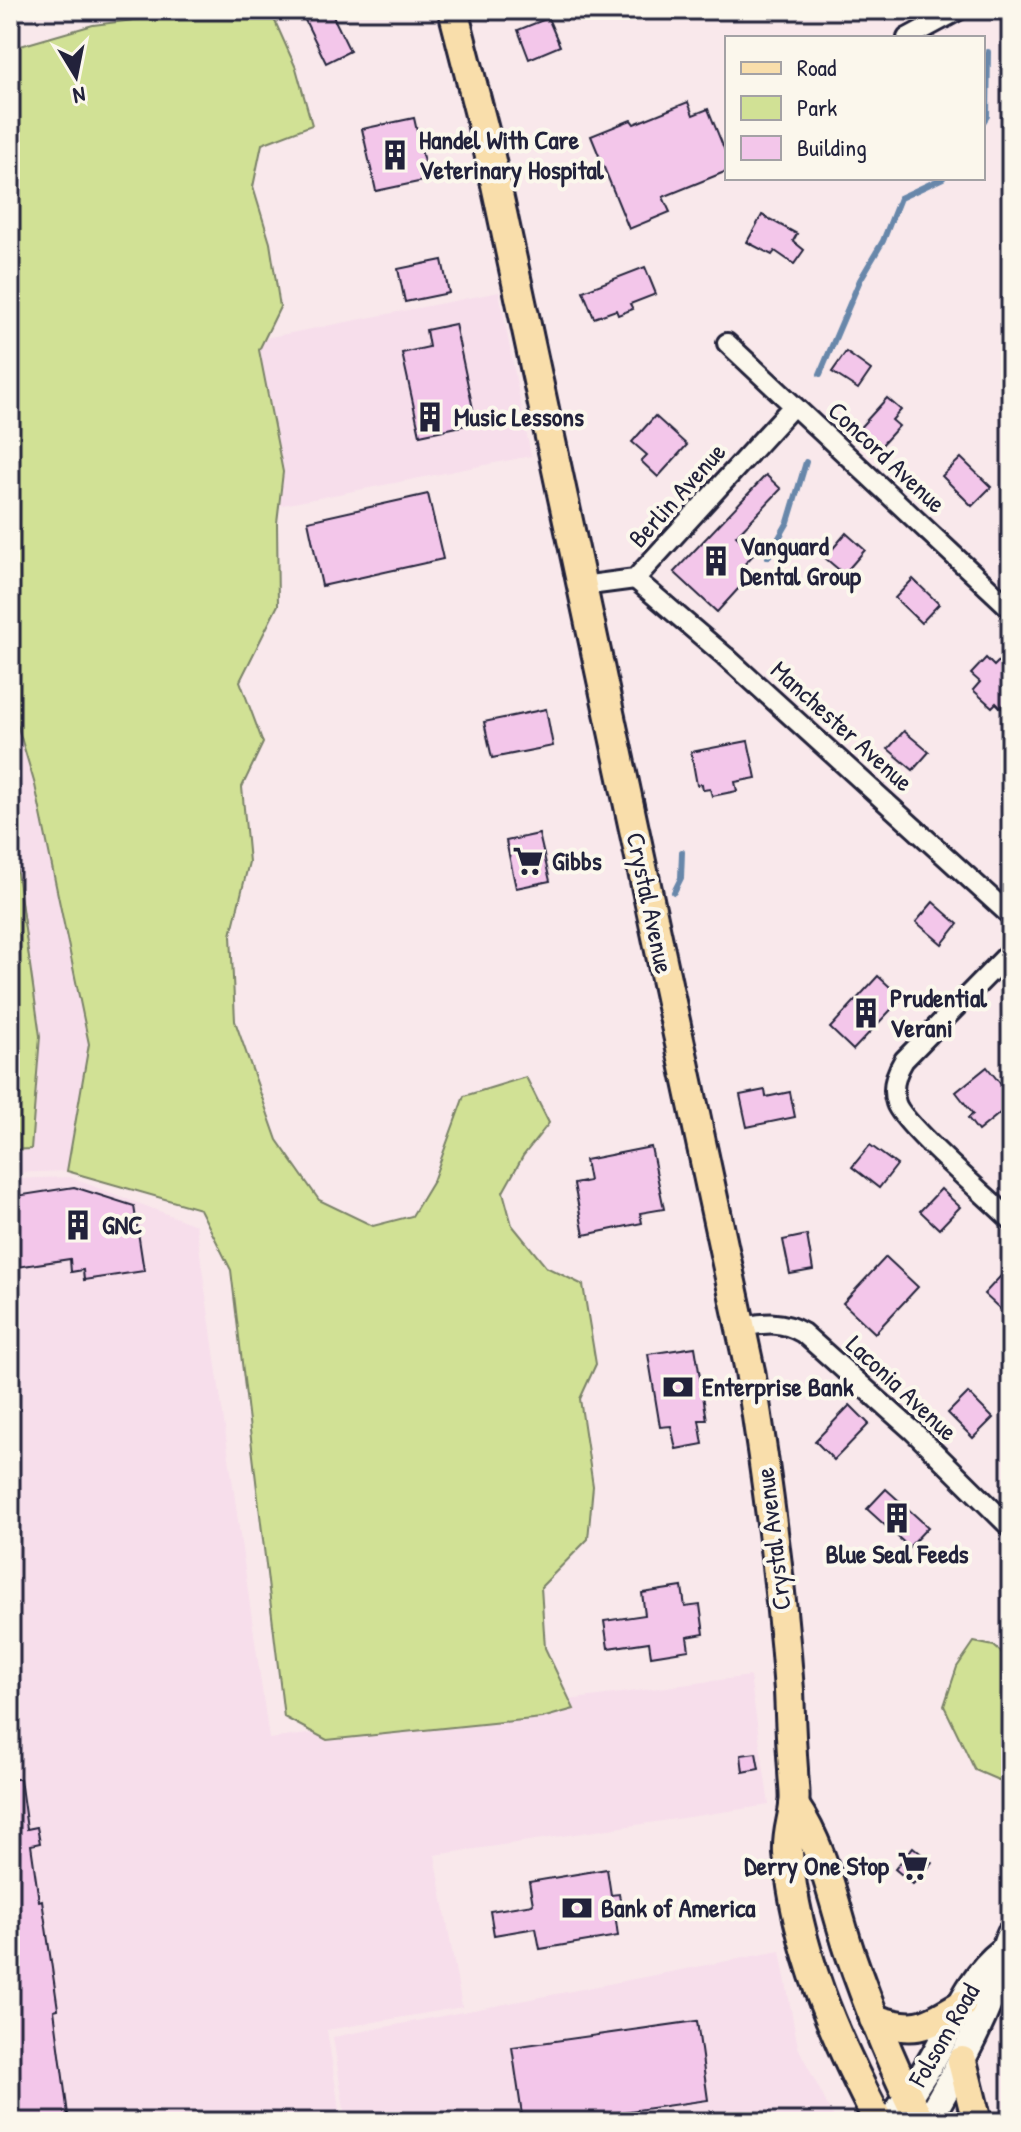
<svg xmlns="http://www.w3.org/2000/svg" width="1021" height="2132" viewBox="0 0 1021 2132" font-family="'Patrick Hand',sans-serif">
  <rect width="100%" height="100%" fill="#f9e8eb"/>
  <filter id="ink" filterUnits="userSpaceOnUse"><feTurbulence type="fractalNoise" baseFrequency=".0125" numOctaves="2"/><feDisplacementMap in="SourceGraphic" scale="16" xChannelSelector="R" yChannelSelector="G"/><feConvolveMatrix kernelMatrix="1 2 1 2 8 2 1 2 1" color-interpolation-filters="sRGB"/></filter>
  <g filter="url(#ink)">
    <g fill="#f7deeb">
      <path d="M499 292 531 456 273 507 240 343Z"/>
      <path d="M10 700 35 785 89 1044 67 1171 10 1173Z"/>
      <path d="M69 1177 196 1225 269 1739 750 1676 769 1805 435 1855 462 2007 327 2030 341 2122H10V1179Z"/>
      <path d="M780 1951 798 2047 836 2122H346L333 2037Z"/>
    </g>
    <g fill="#d1e195" stroke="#7a8268" stroke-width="2">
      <path d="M188 10H270L296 68 312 125 262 144 253 187 270 243 280 307 259 350 283 472 277 523 278 605 240 681 263 743 242 787 249 862 231 935 235 1021 277 1140 319 1200 373 1226 412 1216 433 1181 464 1096 526 1077 549 1123 523 1156 503 1192 512 1225 546 1267 583 1285 596 1364 580 1399 593 1486 588 1539 541 1587 545 1648 574 1709 542 1718 327 1740 284 1717 231 1270 200 1209 67 1171 89 1044 35 785 10 700V49L93 25 166 16Z"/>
      <path d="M10 823 40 1036 31 1149 10 1150Z"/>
      <path d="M974 1642 994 1646 1011 1661V1777L1003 1782 975 1770 944 1706 957 1667Z"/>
    </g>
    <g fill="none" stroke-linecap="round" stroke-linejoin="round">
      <g stroke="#6887aa" stroke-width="6">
        <path d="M983 122 987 116 988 52"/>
        <path d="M820 374 860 280 883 241 900 198 943 178"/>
        <path d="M768 557 788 522 806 462"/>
        <path d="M674 892 681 878 682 852"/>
      </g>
    </g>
    <g fill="#f3c6ea" stroke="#22223b" stroke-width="2">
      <path d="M300 10H330L350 51 326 63Z"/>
      <path d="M548 18 560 46 529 59 518 30Z"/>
      <path d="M688 102 693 115 708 109 727 156V171L663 197 670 212 629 229 591 136 631 120 634 124Z"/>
      <path d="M414 118 428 180 376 191 362 129Z"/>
      <path d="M762 215 797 234 793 241 804 250 794 264 775 251 772 255 747 242Z"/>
      <path d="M442 260 449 293 405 302 398 269Z"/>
      <path d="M645 267 656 294 630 304 633 309 618 315 616 310 594 318 583 291Z"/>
      <path d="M455 324 476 423 420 435 402 353 429 347 426 330Z"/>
      <path d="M846 352 871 370 858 389 832 372Z"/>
      <path d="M887 398 901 410 892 420 899 426 880 447 873 441 869 445 855 433Z"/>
      <path d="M655 416 687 445 658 477 641 461 647 455 632 442Z"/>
      <path d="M961 458 991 487 972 506 942 476Z"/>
      <path d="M766 475 781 489 736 536 755 553 740 569 739 588 717 612 674 572Z"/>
      <path d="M428 494 443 559 322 586 308 521Z"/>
      <path d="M846 533 865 550 844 574 825 558Z"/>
      <path d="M913 579 939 604 921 623 895 598Z"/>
      <path d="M986 658 994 666 1001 659 1011 668V696L1001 708 996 703 992 707 973 690 980 682 971 674Z"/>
      <path d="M546 709 553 746 492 758 484 722Z"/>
      <path d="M904 731 929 752 913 770 888 749Z"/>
      <path d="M748 741 756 778 735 782 737 791 712 796 710 789 703 790 702 784 697 785 691 752Z"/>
      <path d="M539 834 550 881 516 888 506 841Z"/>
      <path d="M933 902 958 924 942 944 916 922Z"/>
      <path d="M878 976 902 998 853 1050 830 1028Z"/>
      <path d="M987 1067 1011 1097V1104L978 1131 968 1118 973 1114 956 1092Z"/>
      <path d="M765 1090 766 1097 790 1092 795 1117 747 1127 740 1095Z"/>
      <path d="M870 1145 897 1165 879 1188 852 1167Z"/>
      <path d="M651 1147 664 1209 640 1213 642 1223 584 1235 574 1184 589 1181 585 1160Z"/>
      <path d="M74 1187 134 1206 144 1271 84 1280 83 1270 71 1272 70 1259 10 1268V1197Z"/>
      <path d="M941 1189 960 1207 939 1229 920 1211Z"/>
      <path d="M807 1235 813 1270 790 1274 783 1240Z"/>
      <path d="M886 1257 918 1287 875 1333 843 1303Z"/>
      <path d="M1011 1265V1319L984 1294Z"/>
      <path d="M695 1347 707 1420H699L703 1444 676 1449 671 1426 660 1427 648 1354Z"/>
      <path d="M968 1393 993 1418 973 1438 948 1413Z"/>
      <path d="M850 1405 869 1424 834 1460 815 1441Z"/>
      <path d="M886 1489 928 1527 909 1547 867 1509Z"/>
      <path d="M682 1587 685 1607 700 1605 704 1634 687 1637 689 1650 651 1656 649 1642 608 1648 604 1621 645 1615 642 1593Z"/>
      <path d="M756 1753 759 1769 743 1772 741 1755Z"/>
      <path d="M10 1779H20L27 1829 37 1827 40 1843 31 1845 39 1901 42 1900 58 2009 54 2010 69 2122H10Z"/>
      <path d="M913 1847 932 1863 913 1884 895 1869Z"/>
      <path d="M607 1869 611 1895 619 1894 622 1912 615 1913 618 1936 540 1949 536 1928 494 1935 490 1911 533 1904 529 1882Z"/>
      <path d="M697 2021 708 2100 552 2122H523L512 2047Z"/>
    </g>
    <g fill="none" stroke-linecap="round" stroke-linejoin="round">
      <g stroke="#22223b" stroke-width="24">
        <g id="street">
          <path d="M907 38 959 10"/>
          <path d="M727 343 1011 609"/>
          <path d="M635 579 725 656 1011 916"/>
          <path d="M582 586 635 579 793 406"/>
          <path d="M1011 951 904 1060C896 1073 891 1088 896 1103 902 1124 990 1199 1011 1220"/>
          <path d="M741 1327C765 1323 782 1320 803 1333L913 1431 1011 1528"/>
        </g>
      </g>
      <g stroke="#22223b" stroke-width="32">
        <g id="secondary">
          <path d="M891 2122C905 2101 920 2080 933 2058 954 2022 968 1978 1002 1952"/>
          <path d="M927 2122C950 2082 973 2042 990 1999 999 1977 1001 1954 1011 1933"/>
        </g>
      </g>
      <g stroke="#22223b" stroke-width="34">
        <g id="primary">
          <path d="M453 10 486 138 750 1371C767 1477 781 1583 789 1690 790 1716 791 1743 793 1769 793 1781 796 1794 794 1806 792 1823 787 1833 788 1853 796 1950 835 2038 879 2122"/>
          <path d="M794 1805C824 1848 833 1901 849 1950 869 2009 893 2066 920 2122"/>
          <path d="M874 2019C916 2033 924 2027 961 2005"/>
          <path d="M962 2061 977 2122"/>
        </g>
      </g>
      <use href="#street" stroke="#fbf7ec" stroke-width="18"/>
      <use href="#secondary" stroke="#fbf7ec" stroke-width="26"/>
      <use href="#primary" stroke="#f9deab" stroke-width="28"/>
    </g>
  </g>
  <defs>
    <g id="building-bare" transform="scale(2.4)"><path d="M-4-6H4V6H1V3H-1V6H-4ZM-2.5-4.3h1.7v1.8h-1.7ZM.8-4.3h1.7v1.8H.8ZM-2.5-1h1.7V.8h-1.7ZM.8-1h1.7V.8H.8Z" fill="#22223b" stroke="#fbf7ec" stroke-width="2.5" paint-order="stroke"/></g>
    <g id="supermarket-bare" transform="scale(2.4)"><path d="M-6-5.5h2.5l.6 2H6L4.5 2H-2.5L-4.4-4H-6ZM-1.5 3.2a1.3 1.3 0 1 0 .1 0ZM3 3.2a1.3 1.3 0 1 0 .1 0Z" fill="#22223b" stroke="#fbf7ec" stroke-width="2.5" paint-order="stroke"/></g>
    <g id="bank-bare" transform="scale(2.4)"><path d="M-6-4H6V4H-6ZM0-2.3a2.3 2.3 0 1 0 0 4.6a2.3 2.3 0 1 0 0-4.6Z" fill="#22223b" stroke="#fbf7ec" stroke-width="2.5" paint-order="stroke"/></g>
  </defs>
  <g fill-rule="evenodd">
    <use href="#building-bare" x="395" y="155"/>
    <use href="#building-bare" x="430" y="417"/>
    <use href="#building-bare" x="716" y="561"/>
    <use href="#supermarket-bare" x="528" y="861"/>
    <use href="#building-bare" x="866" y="1013"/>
    <use href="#building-bare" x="78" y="1225"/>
    <use href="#bank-bare" x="678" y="1387"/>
    <use href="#building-bare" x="897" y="1518"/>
    <use href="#supermarket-bare" x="913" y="1866"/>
    <use href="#bank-bare" x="577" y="1908"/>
  </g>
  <g text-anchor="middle" stroke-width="8" stroke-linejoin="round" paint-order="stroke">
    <g font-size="26" font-weight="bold" fill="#22223b" stroke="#fbf7ec" text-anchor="start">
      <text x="419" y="149">Handel With Care<tspan x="419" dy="30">Veterinary Hospital</tspan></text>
      <text x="454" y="426">Music Lessons</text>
      <text x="740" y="555">Vanguard<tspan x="740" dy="30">Dental Group</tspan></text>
      <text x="552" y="870">Gibbs</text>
      <text x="890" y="1007">Prudential<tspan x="890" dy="30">Verani</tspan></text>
      <text x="102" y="1234">GNC</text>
      <text x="702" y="1396">Enterprise Bank</text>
      <text x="897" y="1563" text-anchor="middle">Blue Seal Feeds</text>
      <text x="889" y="1875" text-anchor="end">Derry One Stop</text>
      <text x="601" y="1917">Bank of America</text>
    </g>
    <g font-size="26" fill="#22223b" stroke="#fbf7ec">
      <text transform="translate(887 457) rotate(43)" y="9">Concord Avenue</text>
      <text transform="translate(677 495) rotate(-48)" y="9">Berlin Avenue</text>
      <text transform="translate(842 726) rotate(42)" y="9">Manchester Avenue</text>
      <text transform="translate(650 903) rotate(78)" y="9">Crystal Avenue</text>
      <text transform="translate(902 1388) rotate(43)" y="9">Laconia Avenue</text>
      <text transform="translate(773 1539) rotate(-97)" y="9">Crystal Avenue</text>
      <text transform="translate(944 2035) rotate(-60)" y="9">Folsom Road</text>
    </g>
  </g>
  <rect width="1021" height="2132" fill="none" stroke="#fbf7ec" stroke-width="40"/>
  <rect x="20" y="20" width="981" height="2092" fill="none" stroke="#22223b" stroke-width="3" filter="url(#ink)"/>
  <rect x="725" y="36" width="260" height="144" fill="#fbf7ec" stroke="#a4a2a5" stroke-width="2"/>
  <rect x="741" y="62" width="40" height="12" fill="#f9deab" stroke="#a4a2a5" stroke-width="2"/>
  <text x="797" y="76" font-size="24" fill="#22223b">Road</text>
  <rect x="741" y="96" width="40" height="24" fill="#d1e195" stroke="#a4a2a5" stroke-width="2"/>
  <text x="797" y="116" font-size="24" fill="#22223b">Park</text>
  <rect x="741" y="136" width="40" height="24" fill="#f3c6ea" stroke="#a4a2a5" stroke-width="2"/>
  <text x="797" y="156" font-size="24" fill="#22223b">Building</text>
  <g transform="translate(76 76) rotate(170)" stroke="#fbf7ec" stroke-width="6" paint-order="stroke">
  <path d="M0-6L14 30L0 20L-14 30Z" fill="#22223b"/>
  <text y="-12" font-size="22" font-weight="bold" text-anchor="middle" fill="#22223b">N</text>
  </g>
</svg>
